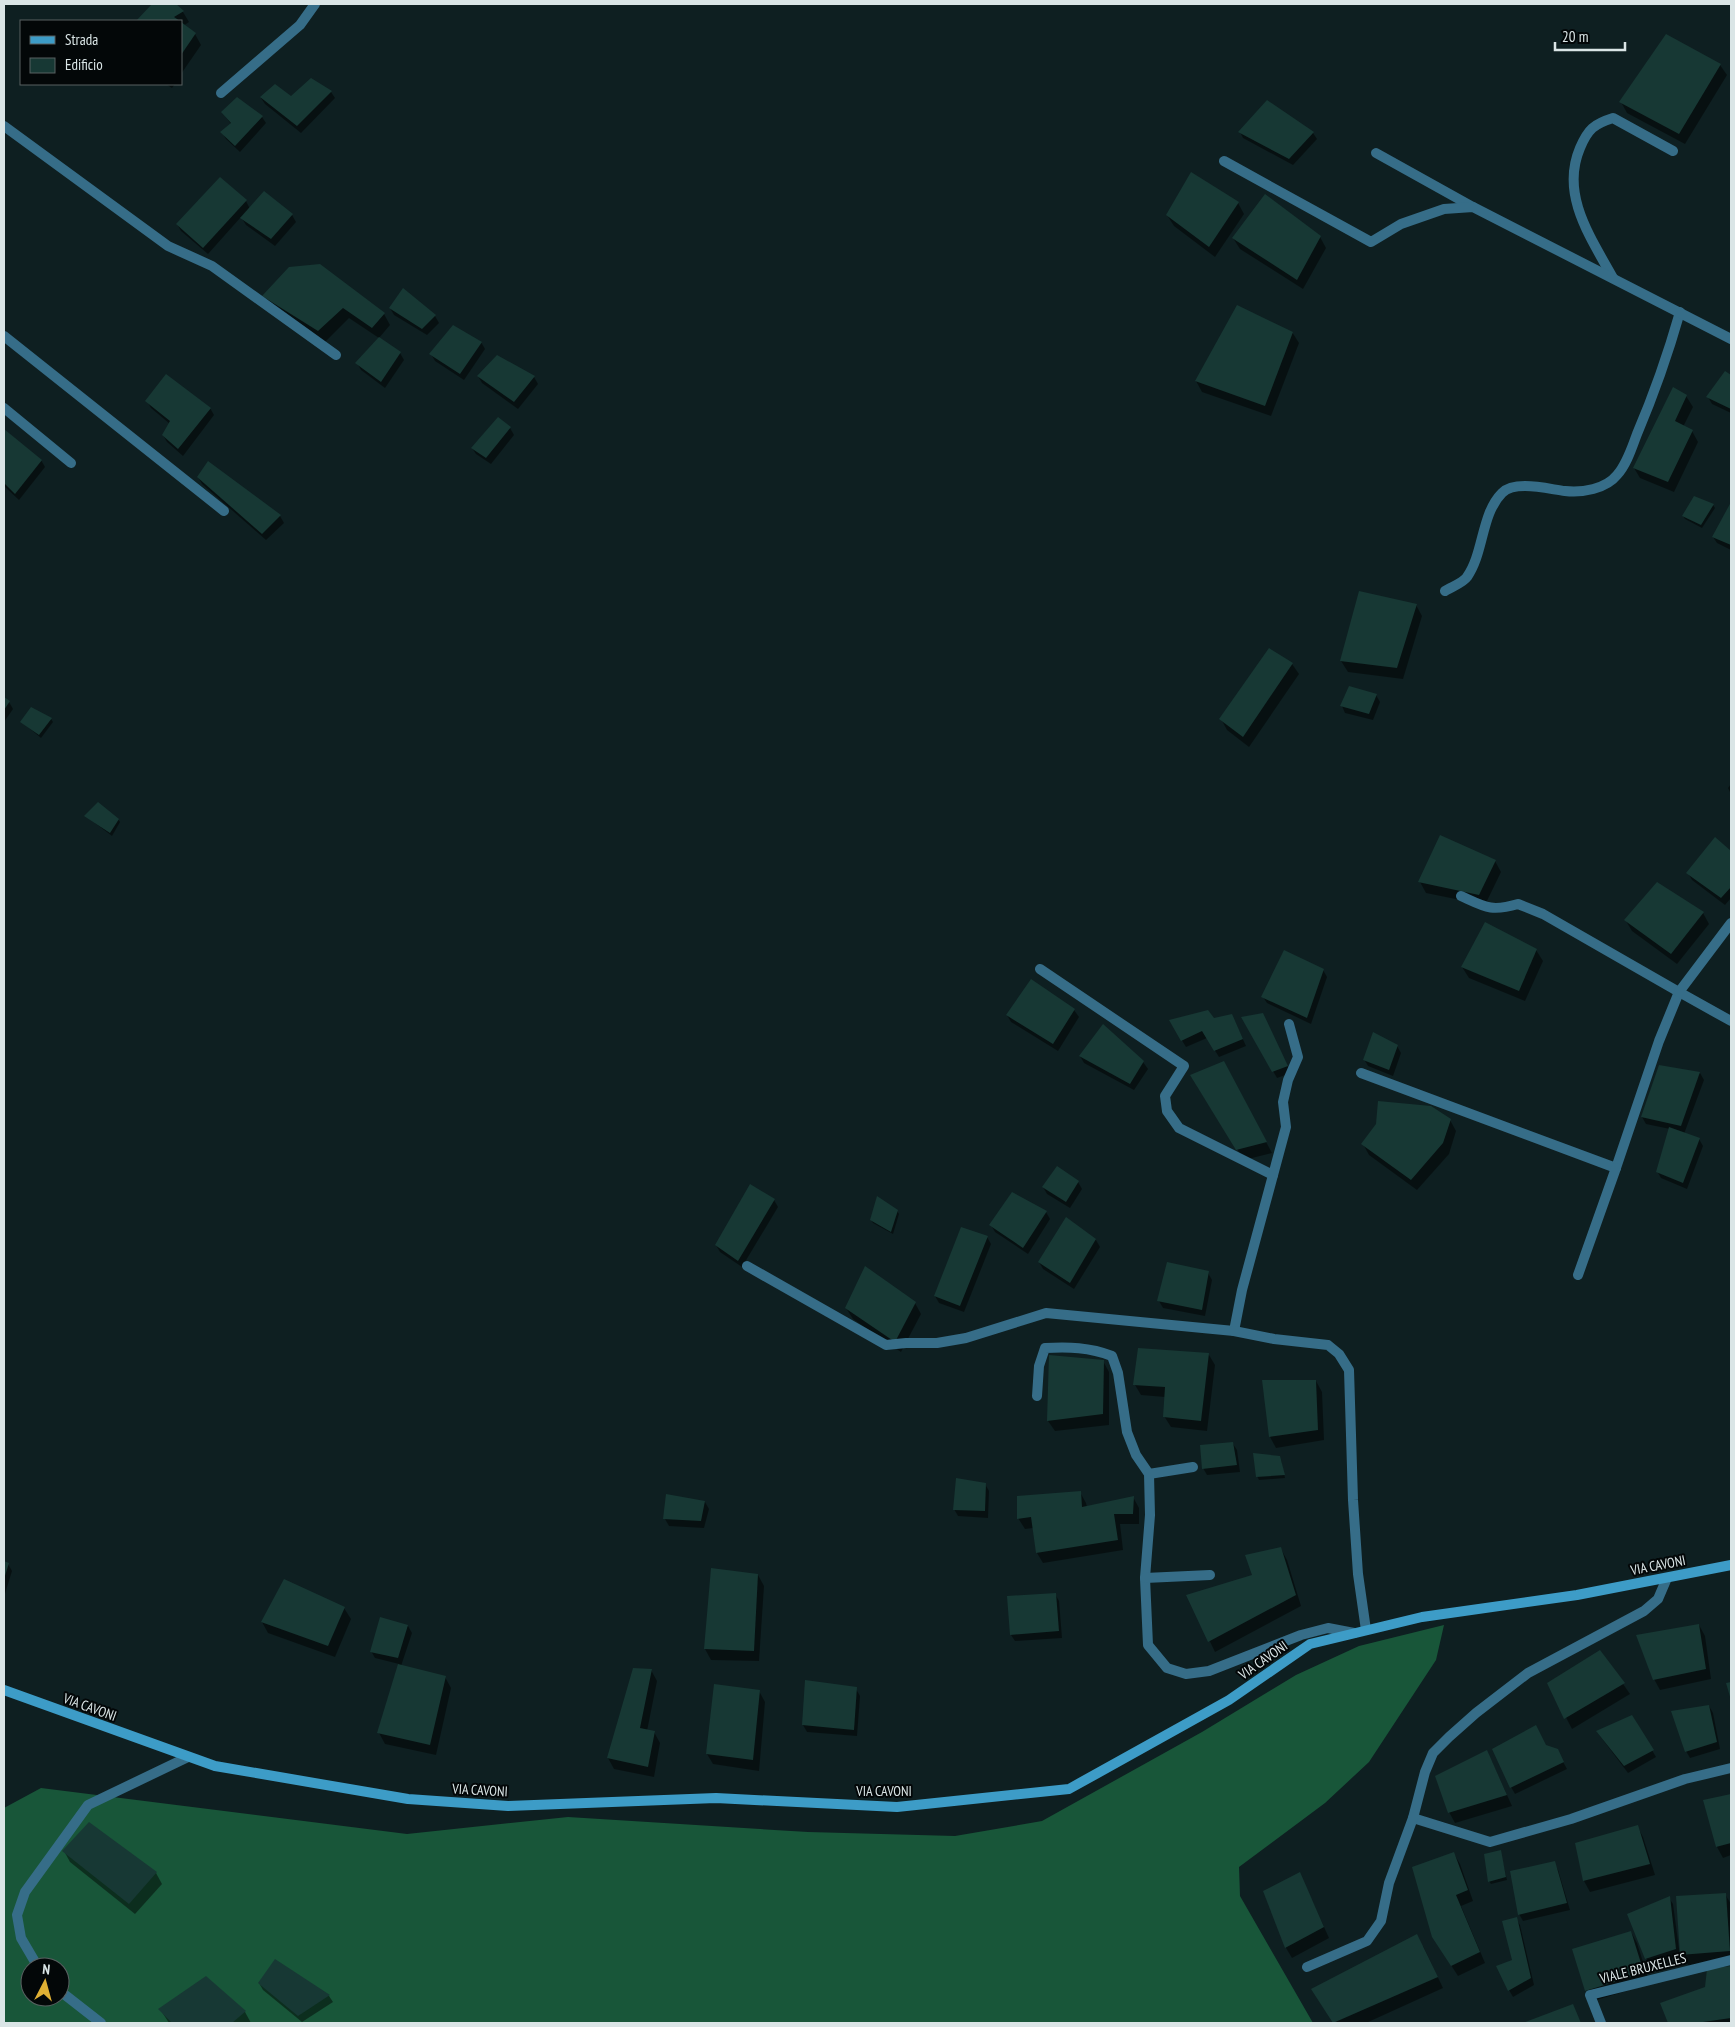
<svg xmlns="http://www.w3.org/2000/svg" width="1735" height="2027" viewBox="0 0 1735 2027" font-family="'PT Sans Narrow',sans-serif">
  <rect width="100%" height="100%" fill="#0e1f21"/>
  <path fill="#185639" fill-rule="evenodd" d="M1444 1625 1436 1660 1369 1762 1325 1803 1239 1867 1240 1896 1313 2023H4V1808L41 1788 407 1834 568 1817 808 1832 955 1836 1042 1821 1202 1732 1296 1675 1359 1646ZM30 1967H60V1997H30Z"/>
  <g fill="#0007">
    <path d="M153 4H174L183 12 189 22 183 26 195 34 201 45 181 74V21H138Z"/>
    <path d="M1720 65 1727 75 1685 144 1627 113 1621 102Z"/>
    <path d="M166 84H175L172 88Z"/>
    <path d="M331 92 335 98 301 133 265 104 261 98 291 97Z"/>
    <path d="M222 112 262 117 266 123 240 152 226 139 222 132 231 124Z"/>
    <path d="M1240 132 1313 133 1317 139 1293 165 1243 138Z"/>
    <path d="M246 201 250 209 292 215 296 222 275 246 246 225 241 217 208 254 181 231 177 224Z"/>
    <path d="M1238 203 1244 214 1215 257 1174 226 1167 215Z"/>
    <path d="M1320 237 1326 248 1303 289 1240 249 1233 238Z"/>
    <path d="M264 296 384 314 390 325 379 338 349 318 325 342 270 306Z"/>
    <path d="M390 308 435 316 439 323 427 335 394 315Z"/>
    <path d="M1292 332 1299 343 1271 416 1202 392 1196 381Z"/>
    <path d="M481 342 485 349 464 380 435 361 431 354Z"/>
    <path d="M400 353 404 360 385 388 361 370 357 363Z"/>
    <path d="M1725 373 1731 376V413L1712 404 1708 397Z"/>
    <path d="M478 376 534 377 538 384 518 409 482 383Z"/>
    <path d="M1686 396 1693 407 1683 427 1692 431 1698 442 1674 492 1640 478 1634 468Z"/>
    <path d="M147 401 210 408 214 415 183 456 167 442 163 435 170 424 151 408Z"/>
    <path d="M510 428 514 435 491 464 476 454 472 448Z"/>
    <path d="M4 430 41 460 45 467 19 500 4 486Z"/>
    <path d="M198 477 280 516 284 523 266 540 202 484Z"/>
    <path d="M1731 504V550L1717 543 1713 537Z"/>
    <path d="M1713 505 1715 508 1702 528 1685 519 1683 516Z"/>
    <path d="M1360 592 1416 605 1422 616 1403 679 1348 672 1341 661Z"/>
    <path d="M1292 664 1299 674 1249 747 1227 730 1221 719Z"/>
    <path d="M1376 695 1380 702 1373 720 1345 713 1342 706Z"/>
    <path d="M4 698 9 702 13 709 4 722Z"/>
    <path d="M51 719 53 722 41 738 22 722Z"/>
    <path d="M1731 784V794L1728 788Z"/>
    <path d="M86 816 118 819 120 822 112 836Z"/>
    <path d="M1715 839 1731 852V898L1725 905 1692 880 1688 873Z"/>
    <path d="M1495 861 1501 872 1485 905 1426 893 1420 882Z"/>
    <path d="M1703 913 1709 924 1677 964 1632 931 1626 921Z"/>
    <path d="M1536 950 1543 961 1525 1001 1469 978 1462 967Z"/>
    <path d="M1323 970 1327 977 1311 1024 1267 1003 1263 997Z"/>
    <path d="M1031 981 1074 1010 1079 1017 1058 1051 1011 1022 1007 1015Z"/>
    <path d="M1243 1018 1266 1022 1291 1073 1277 1078Z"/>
    <path d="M1213 1020 1235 1022 1246 1046 1219 1057 1207 1038 1186 1047 1170 1021Z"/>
    <path d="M1397 1046 1401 1053 1393 1076 1368 1066 1364 1059Z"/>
    <path d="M1080 1056 1143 1062 1148 1069 1134 1090 1084 1063Z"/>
    <path d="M1229 1073 1272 1153 1244 1160 1197 1086Z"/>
    <path d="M1700 1073 1704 1080 1684 1134 1699 1139 1703 1146 1687 1189 1661 1178 1657 1171 1670 1129 1646 1124 1642 1117Z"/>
    <path d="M1450 1120 1456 1131 1449 1154 1417 1190 1369 1155 1363 1144Z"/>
    <path d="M1078 1182 1082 1189 1070 1208 1047 1194 1043 1187Z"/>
    <path d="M774 1200 778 1207 742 1267 720 1252 716 1245Z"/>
    <path d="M897 1211 899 1214 893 1234 873 1223 871 1220Z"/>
    <path d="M1046 1212 1050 1219 1028 1254 995 1232 991 1225Z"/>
    <path d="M1067 1219 1096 1240 1100 1247 1074 1289 1043 1269 1039 1262Z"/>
    <path d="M987 1237 991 1244 964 1312 939 1303 935 1296Z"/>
    <path d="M1208 1273 1212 1280 1205 1316 1163 1308 1159 1301Z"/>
    <path d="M915 1303 921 1314 901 1352 853 1319 846 1308Z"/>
    <path d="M1209 1355 1215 1365 1207 1431 1171 1427 1164 1416 1165 1397 1141 1395 1135 1385Z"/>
    <path d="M1103 1361 1109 1372V1425L1055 1431 1048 1421Z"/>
    <path d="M1264 1381H1316L1322 1392 1324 1440 1276 1448 1270 1437Z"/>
    <path d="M1233 1444 1237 1450 1240 1472 1207 1475 1203 1468Z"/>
    <path d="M1281 1460 1285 1478 1259 1480 1257 1476Z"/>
    <path d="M985 1484 989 1491 988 1518 958 1516 954 1509Z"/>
    <path d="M1080 1492 1086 1503 1087 1508 1133 1497 1139 1508V1524H1120L1123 1550 1043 1563 1037 1553 1033 1528 1025 1529 1018 1518Z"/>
    <path d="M667 1495 705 1502 709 1509 704 1528 669 1526 665 1519Z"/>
    <path d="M1281 1549 1287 1560 1301 1606 1215 1652 1188 1596 1254 1576Z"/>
    <path d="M4 1562 8 1564 12 1571 4 1597Z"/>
    <path d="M758 1575 764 1586 759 1661 711 1660 705 1649Z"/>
    <path d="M1055 1594 1059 1601 1062 1638 1015 1641 1011 1635Z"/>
    <path d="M344 1608 351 1619 335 1657 268 1633 262 1622Z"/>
    <path d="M1699 1625 1705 1636 1711 1679 1660 1690 1654 1679Z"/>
    <path d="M408 1626 412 1633 401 1666 445 1677 451 1688 436 1755 385 1744 379 1733 399 1664 375 1658 371 1651Z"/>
    <path d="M1600 1651 1630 1694 1572 1729 1548 1683Z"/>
    <path d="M651 1670 657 1681 647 1731 654 1732 660 1743 654 1777 614 1769 608 1758Z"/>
    <path d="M856 1689 860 1696 857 1736 807 1732 803 1725Z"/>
    <path d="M759 1691 765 1702 759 1771 713 1764 707 1754Z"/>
    <path d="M1709 1706 1713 1713 1720 1749 1690 1758 1686 1751Z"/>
    <path d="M1632 1716 1656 1757 1628 1773 1597 1732Z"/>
    <path d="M1546 1746 1561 1758 1567 1769 1515 1794 1511 1787Z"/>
    <path d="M1492 1762 1512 1806 1455 1823 1449 1812Z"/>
    <path d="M1731 1795V1855L1723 1858 1717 1847 1705 1801Z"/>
    <path d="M1637 1826 1643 1837 1655 1875 1590 1892 1584 1881 1577 1844Z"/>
    <path d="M64 1851 156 1873 162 1884 135 1914 70 1862Z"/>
    <path d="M1500 1851 1507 1880 1491 1884 1489 1881Z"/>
    <path d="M1454 1854 1460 1864 1473 1901 1461 1906 1485 1963 1458 1976 1440 1948Z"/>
    <path d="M1554 1863 1558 1870 1570 1910 1523 1921 1519 1914Z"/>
    <path d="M1300 1874 1329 1938 1292 1958 1286 1948 1265 1892Z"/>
    <path d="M1725 1894 1731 1904V1962L1688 1965 1681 1954Z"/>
    <path d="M1669 1898 1673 1904 1680 1956 1650 1965 1646 1958Z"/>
    <path d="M1516 1919 1520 1925 1534 1985 1513 1997 1509 1990Z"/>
    <path d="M1631 1932 1637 1943 1650 1984 1593 2001 1587 1991 1574 1950Z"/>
    <path d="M1423 1946 1443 1988 1366 2023H1334L1319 2000Z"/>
    <path d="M1731 1967V2023H1669L1661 2003 1706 1988 1708 1970Z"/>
    <path d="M259 1983 329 1996 333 2002 302 2022 263 1990Z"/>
    <path d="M1572 2006 1581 2023H1526Z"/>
    <path d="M160 2009 245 2012 251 2023H169Z"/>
  </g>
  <g fill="#173834">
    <path d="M152 4H176L184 11 174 17 180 21H136Z"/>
    <path d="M181 22 196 33 181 55Z"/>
    <path d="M1666 34 1721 64 1679 134 1619 102Z"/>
    <path d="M311 78 332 91 297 126 260 97 275 84 291 96Z"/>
    <path d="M237 97 263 116 235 146 220 132 231 123 221 112Z"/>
    <path d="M1267 100 1314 132 1289 159 1238 132Z"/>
    <path d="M1191 172 1239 202 1209 247 1166 215Z"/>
    <path d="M220 177 247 200 203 248 176 224Z"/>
    <path d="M264 191 293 214 271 239 240 218Z"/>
    <path d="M1265 194 1321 236 1297 280 1232 238Z"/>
    <path d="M320 264 385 313 372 328 343 308 318 331 262 296 289 267Z"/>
    <path d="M403 288 436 315 422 329 389 308Z"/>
    <path d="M1237 305 1293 332 1265 406 1195 381Z"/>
    <path d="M453 325 482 342 460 374 429 354Z"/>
    <path d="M379 337 401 352 381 382 355 363Z"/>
    <path d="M497 355 535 376 514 402 477 376Z"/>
    <path d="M1725 371 1731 375V409L1706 397Z"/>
    <path d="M166 374 211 408 178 449 162 435 170 421 145 401Z"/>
    <path d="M1673 387 1687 395 1675 421 1693 430 1668 482 1633 468Z"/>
    <path d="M498 417 511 427 486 458 471 448Z"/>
    <path d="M4 429 42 460 15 494 4 483Z"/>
    <path d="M208 461 281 515 262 534 197 477Z"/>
    <path d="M1694 496 1714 504 1701 525 1682 516Z"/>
    <path d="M1731 502V545L1712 537Z"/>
    <path d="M1359 591 1417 604 1397 668 1340 661Z"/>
    <path d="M1269 648 1293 663 1243 737 1219 719Z"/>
    <path d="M1349 686 1377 694 1369 714 1340 706Z"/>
    <path d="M4 697 10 701 4 710Z"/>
    <path d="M31 707 52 718 39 735 20 722Z"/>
    <path d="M98 802 119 819 110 833 84 816Z"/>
    <path d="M1440 835 1496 860 1479 895 1418 882Z"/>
    <path d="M1715 837 1731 851V887L1721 898 1686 873Z"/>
    <path d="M1657 882 1704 912 1671 954 1624 920Z"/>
    <path d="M1485 922 1537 949 1519 991 1461 967Z"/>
    <path d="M1284 950 1324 969 1307 1018 1261 997Z"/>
    <path d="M1031 979 1075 1009 1053 1044 1006 1015Z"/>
    <path d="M1208 1010 1214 1018 1232 1014 1243 1039 1214 1051 1202 1031 1181 1041 1169 1020Z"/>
    <path d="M1263 1013 1288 1066 1272 1072 1241 1017Z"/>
    <path d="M1103 1024 1144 1061 1130 1084 1079 1056Z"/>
    <path d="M1373 1032 1398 1045 1389 1070 1363 1060Z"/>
    <path d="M1224 1061 1267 1142 1236 1150 1190 1075Z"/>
    <path d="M1659 1065 1700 1072 1681 1126 1641 1117Z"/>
    <path d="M1378 1101 1431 1106 1451 1119 1443 1143 1411 1180 1361 1144 1376 1124Z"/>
    <path d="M1669 1127 1700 1138 1683 1183 1656 1172Z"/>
    <path d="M1057 1166 1079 1181 1066 1202 1042 1187Z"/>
    <path d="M750 1184 775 1199 738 1261 715 1245Z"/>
    <path d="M1012 1192 1047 1211 1023 1248 989 1225Z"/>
    <path d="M877 1196 898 1210 891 1232 870 1220Z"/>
    <path d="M1066 1217 1096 1239 1070 1283 1038 1262Z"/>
    <path d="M961 1227 988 1236 960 1306 934 1296Z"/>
    <path d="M1167 1262 1209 1271 1202 1310 1157 1301Z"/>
    <path d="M865 1266 916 1302 895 1342 845 1308Z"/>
    <path d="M1138 1348 1209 1353 1201 1421 1163 1417 1165 1387 1133 1385Z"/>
    <path d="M1049 1355 1104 1360 1103 1414 1047 1421Z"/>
    <path d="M1262 1380H1316L1318 1430 1269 1437Z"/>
    <path d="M1233 1442 1237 1465 1202 1469 1200 1445Z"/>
    <path d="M1253 1453 1280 1456 1285 1475 1256 1477Z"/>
    <path d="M956 1478 986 1483 985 1511 953 1510Z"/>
    <path d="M1081 1491 1082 1507 1134 1496 1133 1514H1114L1118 1540 1036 1553 1031 1517 1017 1519V1496Z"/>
    <path d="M666 1494 705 1501 701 1521 663 1519Z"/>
    <path d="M1281 1547 1296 1595 1208 1642 1186 1595 1252 1575 1245 1555Z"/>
    <path d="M4 1561 9 1563 4 1579Z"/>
    <path d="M711 1568 758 1574 754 1651 704 1649Z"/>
    <path d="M284 1579 345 1607 328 1646 261 1622Z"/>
    <path d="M1056 1593 1059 1631 1010 1635 1007 1596Z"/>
    <path d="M380 1617 408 1625 398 1658 370 1652Z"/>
    <path d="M1699 1624 1706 1669 1653 1680 1636 1635Z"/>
    <path d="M1600 1650 1625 1683 1564 1719 1547 1683Z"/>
    <path d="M398 1664 446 1676 430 1745 377 1733Z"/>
    <path d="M633 1668 652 1669 640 1728 655 1731 648 1767 607 1758Z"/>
    <path d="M805 1680 857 1687 854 1730 802 1725Z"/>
    <path d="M1731 1682V1700L1726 1683Z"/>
    <path d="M714 1684 760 1690 753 1760 706 1754Z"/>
    <path d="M1709 1705 1717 1742 1685 1752 1671 1711Z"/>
    <path d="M1632 1715 1654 1750 1624 1766 1596 1731Z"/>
    <path d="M1536 1725 1546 1745 1558 1749 1564 1762 1510 1788 1492 1749Z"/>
    <path d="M1487 1750 1507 1795 1448 1813 1435 1776Z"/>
    <path d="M1731 1794V1843L1716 1847 1703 1800Z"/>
    <path d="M89 1822 157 1872 129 1904 62 1851Z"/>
    <path d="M1638 1825 1650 1864 1583 1881 1575 1843Z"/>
    <path d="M1501 1850 1506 1877 1488 1882 1484 1854Z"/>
    <path d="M1454 1852 1468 1890 1456 1895 1480 1952 1451 1966 1432 1937 1412 1867Z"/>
    <path d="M1555 1861 1567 1903 1518 1915 1510 1871Z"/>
    <path d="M1300 1872 1324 1927 1285 1948 1263 1891Z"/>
    <path d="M1726 1893 1730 1951 1680 1955 1676 1896Z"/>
    <path d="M1670 1896 1676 1949 1645 1959 1627 1914Z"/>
    <path d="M1517 1917 1531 1978 1508 1991 1496 1966 1512 1960 1502 1921Z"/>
    <path d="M1631 1931 1644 1973 1585 1991 1572 1949Z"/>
    <path d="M1417 1934 1438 1977 1333 2023 1311 1989Z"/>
    <path d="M275 1959 330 1995 298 2016 258 1983Z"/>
    <path d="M1731 1966V2018L1696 2023H1668L1660 2003 1705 1987 1707 1969Z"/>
    <path d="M206 1976 246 2011 232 2023H172L158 2009Z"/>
    <path d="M1573 2004 1581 2023H1523Z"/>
  </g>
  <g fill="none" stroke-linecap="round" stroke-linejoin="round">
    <g stroke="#366d88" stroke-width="10">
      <path d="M221 93 300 25 315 4"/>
      <path d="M4 126 168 246 212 266 336 355"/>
      <path d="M1613 278C1591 238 1560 195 1580 148 1588 129 1594 124 1613 118L1673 151"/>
      <path d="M4 336 224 511"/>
      <path d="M4 408 71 463"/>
      <path d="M1445 591C1451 587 1463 583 1467 577 1484 553 1481 514 1502 493 1515 480 1548 489 1565 491 1582 493 1606 489 1617 475 1627 464 1632 447 1637 434 1654 394 1668 354 1680 312"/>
      <path d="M1040 969 1184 1066 1165 1096 1167 1111 1179 1128 1273 1175"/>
      <path d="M1361 1073 1616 1168 1659 1041 1679 992"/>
      <path d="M747 1266 886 1345 906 1343H937L966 1338 1046 1313 1234 1331 1242 1290 1286 1127 1283 1102 1288 1080 1298 1057 1289 1024"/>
      <path d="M1578 1275 1616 1168"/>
      <path d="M1234 1331 1274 1339 1328 1345 1339 1354 1349 1370 1353 1500 1358 1574 1366 1630"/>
      <path d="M1037 1396 1039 1366 1045 1348C1069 1347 1089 1347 1112 1356L1118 1373 1127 1432 1136 1455 1149 1474 1150 1515 1145 1578 1148 1645 1167 1668 1186 1674 1209 1671 1301 1635 1328 1628 1354 1633"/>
      <path d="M1149 1474 1193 1467"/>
      <path d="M1145 1578 1210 1575"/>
      <path d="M38 1967 21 1938 17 1915 25 1892 88 1805 188 1757"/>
      <path d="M60 1991 101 2023"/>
    </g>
    <g stroke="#366d88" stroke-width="10">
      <path d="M1376 153 1473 207"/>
      <path d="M1224 161 1371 242 1401 224 1444 209 1473 207 1731 339"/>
      <path d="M1461 896C1485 907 1491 912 1518 904L1543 914 1679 992"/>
      <path d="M1731 923 1679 992 1731 1021"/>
      <path d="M1413 1818 1490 1842 1571 1819 1685 1779 1731 1768"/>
      <path d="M1307 1967 1367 1941 1381 1921 1389 1883 1413 1818 1425 1772 1433 1753 1449 1737 1476 1713 1528 1673 1644 1611 1658 1599 1667 1578"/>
      <path d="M1601 2023 1590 1995 1731 1960"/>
    </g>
    <path stroke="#3d9cc7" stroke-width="10" d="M4 1690 215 1766 408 1799 508 1806 716 1798 897 1807 1069 1789 1229 1700 1310 1644 1422 1617 1577 1595 1731 1565"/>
  </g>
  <g text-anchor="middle" stroke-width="4" stroke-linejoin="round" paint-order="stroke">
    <g font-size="14" fill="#dae5e6" stroke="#030708">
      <text transform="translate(1658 1565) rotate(-11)" y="5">VIA CAVONI</text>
      <text transform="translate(1263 1660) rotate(-35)" y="5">VIA CAVONI</text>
      <text transform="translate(90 1707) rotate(20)" y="5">VIA CAVONI</text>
      <text transform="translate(480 1790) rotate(3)" y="5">VIA CAVONI</text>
      <text x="884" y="1796">VIA CAVONI</text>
      <text transform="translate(1643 1968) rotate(-14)" y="5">VIALE BRUXELLES</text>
    </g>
  </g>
  <rect width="1735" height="2027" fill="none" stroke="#dae5e6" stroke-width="10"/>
  <rect x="20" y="20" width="162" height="65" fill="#030708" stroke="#596061"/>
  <rect x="30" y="36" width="25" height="8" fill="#3d9cc7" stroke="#596061"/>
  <text x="65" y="45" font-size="15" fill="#dae5e6">Strada</text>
  <rect x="30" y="58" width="25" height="15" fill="#173834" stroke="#596061"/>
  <text x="65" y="70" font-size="15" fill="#dae5e6">Edificio</text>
  <g transform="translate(45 1982) rotate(6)"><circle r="24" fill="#030708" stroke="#596061"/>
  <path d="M0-4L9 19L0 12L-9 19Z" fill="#e0b034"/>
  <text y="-8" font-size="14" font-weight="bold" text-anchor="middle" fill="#dae5e6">N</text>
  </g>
  <path d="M1555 42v8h70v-8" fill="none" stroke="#dae5e6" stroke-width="2.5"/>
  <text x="1562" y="42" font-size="15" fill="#dae5e6" stroke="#030708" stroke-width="4" paint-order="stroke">20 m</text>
</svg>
